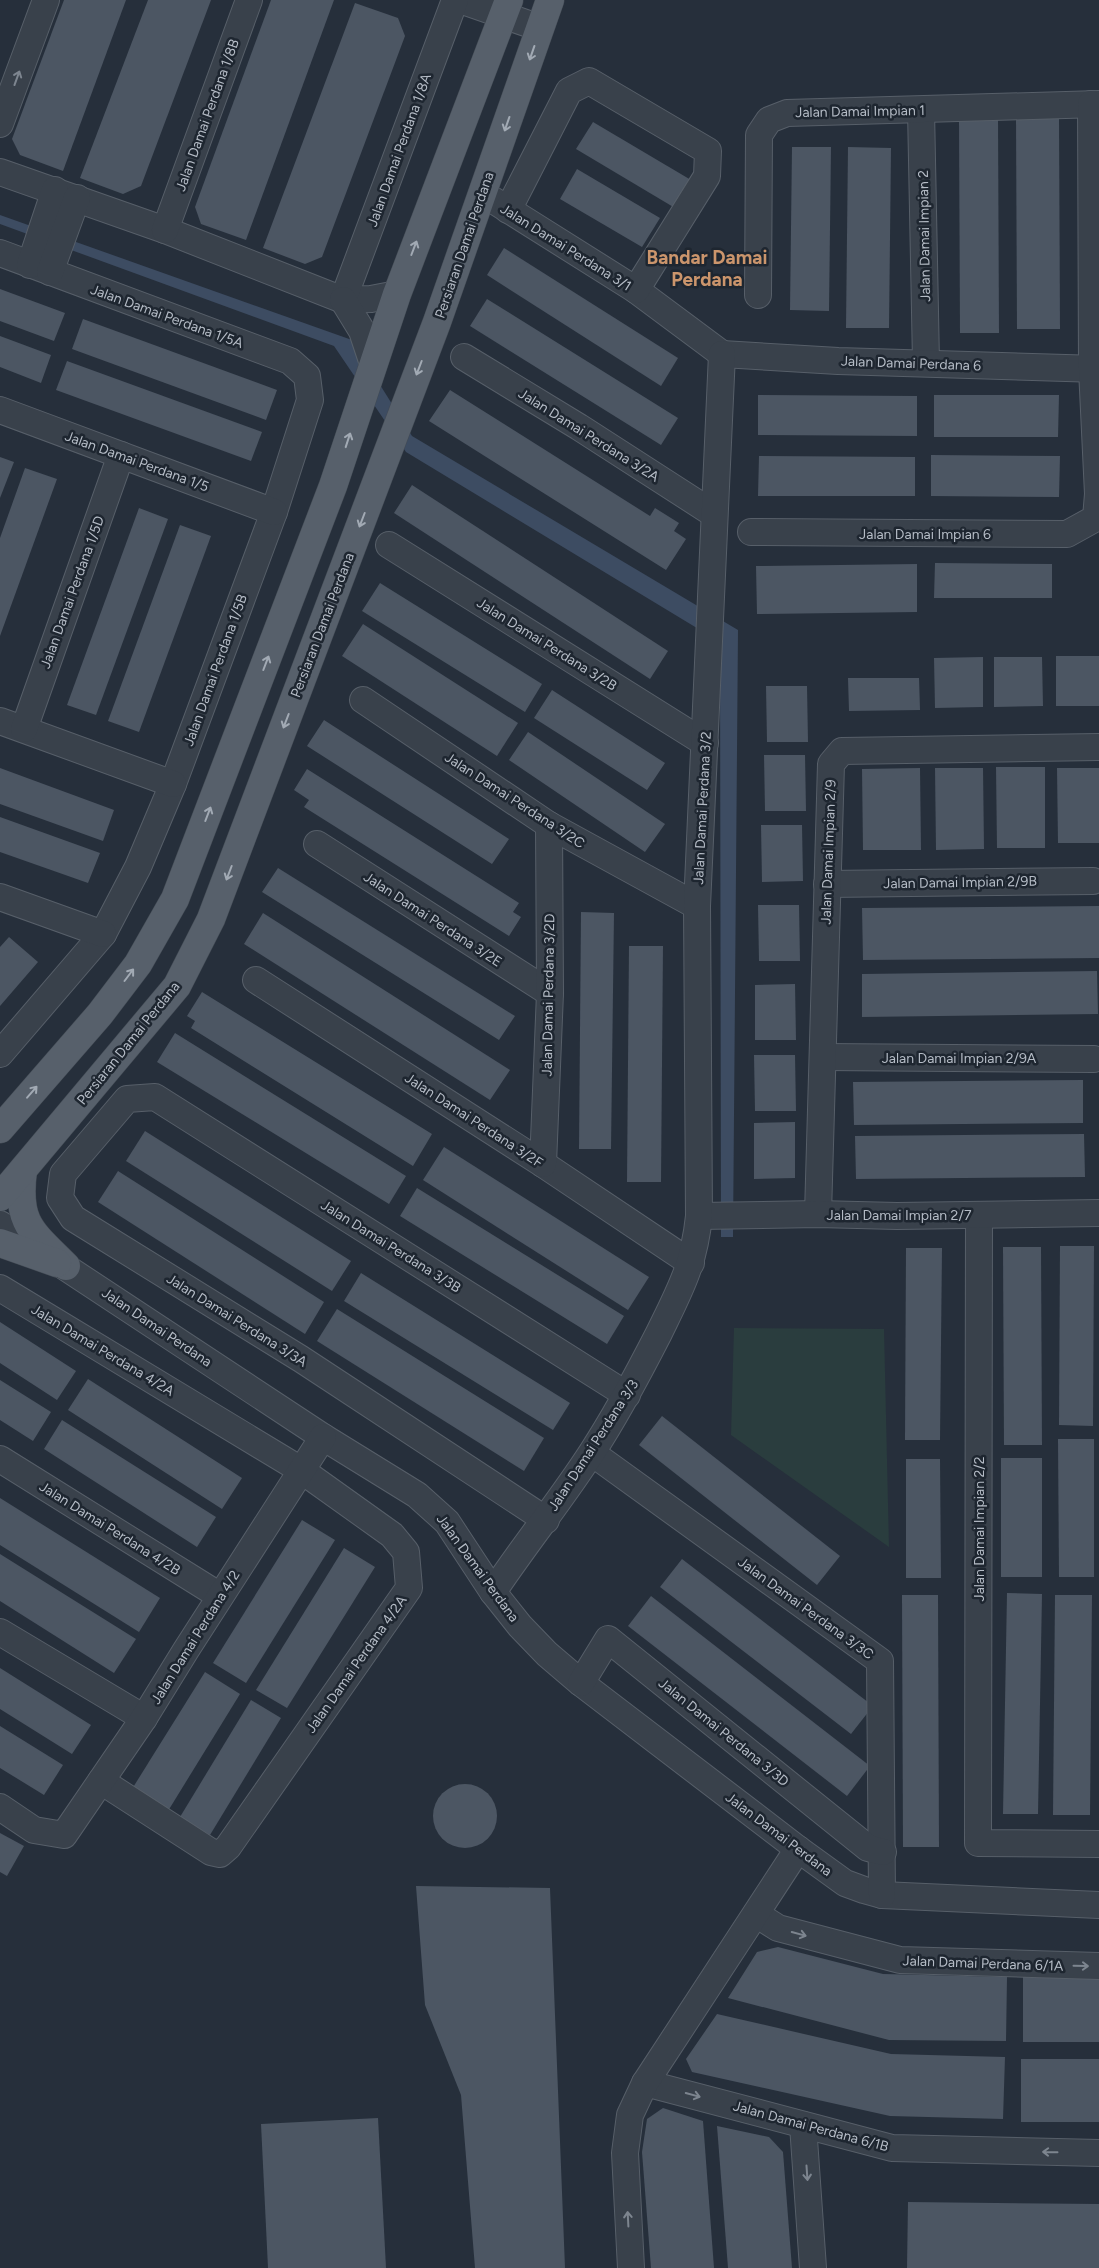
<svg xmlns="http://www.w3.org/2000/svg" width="1099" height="2268" viewBox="0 0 1099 2268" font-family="Figtree,sans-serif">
  <rect width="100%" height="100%" fill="#262f3b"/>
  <path fill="#2a3d3e" d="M734 1328 884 1329 889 1547 731 1435Z"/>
  <path fill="#3d4c62" d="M0 215 352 340 412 436 738 630 733 1237H721L720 642 406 452 334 346 0 224Z"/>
  <g fill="#4c5663">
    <path d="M64 0H126L63 171 20 155 12 139Z"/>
    <path d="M148 0H211L141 186 123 194 80 178Z"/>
    <path d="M271 0H334L246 240 201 224 195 207Z"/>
    <path d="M355 3 398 18 405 36 322 257 305 264 263 248Z"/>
    <path d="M998 118 999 333H960L959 119Z"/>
    <path d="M1016 118H1059L1060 329H1017Z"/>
    <path d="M593 122 691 180 675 208 576 149Z"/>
    <path d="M792 147H831L829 311 790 310Z"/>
    <path d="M848 147 891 148 889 328H846Z"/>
    <path d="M577 169 660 218 642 247 560 199Z"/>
    <path d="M504 248 678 358 661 386 487 275Z"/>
    <path d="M0 289 65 313 54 341 0 321Z"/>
    <path d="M487 299 678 418 661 445 470 326Z"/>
    <path d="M83 319 277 390 266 420 72 349Z"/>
    <path d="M0 336 51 355 41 383 0 367Z"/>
    <path d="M67 361 262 432 251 461 56 390Z"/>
    <path d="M450 390 650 516 655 508 679 523 674 531 686 539 666 570 429 421Z"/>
    <path d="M758 395 917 396V436L758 435Z"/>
    <path d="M934 395H1059L1058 437H934Z"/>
    <path d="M931 455 1060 456 1059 497 931 496Z"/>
    <path d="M759 456 915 457V496H758Z"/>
    <path d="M0 457 14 462 0 498Z"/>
    <path d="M25 468 57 479 0 636V538Z"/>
    <path d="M412 485 668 651 650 679 394 513Z"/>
    <path d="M139 508 168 519 96 715 67 705Z"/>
    <path d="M180 525 211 536 139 732 108 721Z"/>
    <path d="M935 563 1052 564V598H934Z"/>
    <path d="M917 564V612L757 614 756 566Z"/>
    <path d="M380 583 542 684 525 712 362 611Z"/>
    <path d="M363 624 518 723 497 756 342 656Z"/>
    <rect x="1056" y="656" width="43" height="50"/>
    <path d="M983 657V707L935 708 934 658Z"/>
    <path d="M994 657H1042L1043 706 994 707Z"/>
    <path d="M848 678H919L920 710 849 711Z"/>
    <path d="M766 686H807L808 742H767Z"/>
    <path d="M552 690 665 763 647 790 534 718Z"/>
    <path d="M324 720 509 839 492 864 307 746Z"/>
    <path d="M528 732 665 824 645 852 509 760Z"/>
    <path d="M764 755H805L806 811H765Z"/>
    <path d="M996 767H1045V848H997Z"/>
    <path d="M0 768 114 810 103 841 0 804Z"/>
    <path d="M920 768 921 850H863L862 769Z"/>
    <path d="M935 768H983L984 849 936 850Z"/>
    <path d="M1057 768H1099V843H1058Z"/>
    <path d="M307 769 519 903 513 912 521 917 509 936 304 807 309 800 294 790Z"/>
    <path d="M0 817 100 853 88 883 0 852Z"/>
    <path d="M761 825H802L803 881 762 882Z"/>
    <path d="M278 868 515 1016 499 1040 262 892Z"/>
    <path d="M758 905H799L800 961H759Z"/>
    <path d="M1099 906V958L863 960 862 908Z"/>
    <path d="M581 912 614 913 611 1149H579Z"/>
    <path d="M263 913 510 1070 490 1100 244 944Z"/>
    <path d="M9 937 38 962 0 1006V947Z"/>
    <path d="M629 946H663L661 1182H627Z"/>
    <path d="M1097 971 1098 1014 862 1017V974Z"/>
    <path d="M795 984 796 1040H755V985Z"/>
    <path d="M202 992 432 1134 413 1166 191 1028 195 1021 187 1016Z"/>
    <path d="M175 1033 406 1176 389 1204 157 1062Z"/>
    <path d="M754 1055H795L796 1111H755Z"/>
    <path d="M1083 1080V1123L854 1125 853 1082Z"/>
    <path d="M795 1122V1178L754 1179V1123Z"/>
    <path d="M145 1131 351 1261 332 1291 126 1161Z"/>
    <path d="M1084 1134 1085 1177 856 1179 855 1136Z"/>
    <path d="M444 1147 649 1277 628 1310 423 1180Z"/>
    <path d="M118 1171 324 1302 305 1334 98 1202Z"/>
    <path d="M417 1188 624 1316 607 1344 400 1216Z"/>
    <path d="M1060 1246H1094L1093 1426 1059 1425Z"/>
    <path d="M1003 1247H1041L1042 1445H1004Z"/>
    <path d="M906 1248H942L940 1440H905Z"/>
    <path d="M361 1273 570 1403 553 1430 344 1301Z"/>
    <path d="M337 1309 544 1438 524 1471 317 1341Z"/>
    <path d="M0 1322 76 1371 57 1400 0 1363Z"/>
    <path d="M88 1379 242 1478 222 1509 68 1410Z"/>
    <path d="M0 1380 51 1412 33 1441 0 1420Z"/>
    <path d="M662 1416 840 1556 817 1585 639 1445Z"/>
    <path d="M62 1420 216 1517 197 1547 44 1449Z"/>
    <path d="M1058 1439H1094V1577H1059Z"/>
    <rect x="1001" y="1458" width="41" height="119"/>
    <path d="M906 1459H940L941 1578H906Z"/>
    <path d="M0 1498 160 1598 139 1632 0 1545Z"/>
    <path d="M302 1520 335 1540 246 1683 213 1663Z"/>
    <path d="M344 1548 375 1567 287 1708 256 1690Z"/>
    <path d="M0 1554 136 1639 114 1673 0 1601Z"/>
    <path d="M682 1559 873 1706 851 1734 660 1587Z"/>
    <path d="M1007 1593 1042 1594 1038 1814H1003Z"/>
    <path d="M902 1595H938L939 1847H903Z"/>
    <path d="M1055 1595H1092L1090 1815H1053Z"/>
    <path d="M651 1596 870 1766 847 1796 628 1626Z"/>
    <path d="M0 1668 91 1725 72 1754 0 1709Z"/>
    <path d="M205 1672 240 1694 168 1811 132 1789Z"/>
    <path d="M251 1700 281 1718 210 1835 180 1817Z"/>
    <path d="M0 1726 63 1765 44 1795 0 1768Z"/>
    <circle cx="465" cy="1816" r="32"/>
    <path d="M0 1833 24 1846 7 1876 0 1872Z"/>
    <path d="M416 1886 550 1888 565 2268H475L461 2095 425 2005Z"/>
    <path d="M778 1947 883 1974 1007 1977 1006 2041 889 2040 728 1998 757 1952Z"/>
    <path d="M1023 1977 1099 1978V2042H1023Z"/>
    <path d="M717 2014 891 2054 1005 2057 1003 2119 890 2116 692 2072 686 2059Z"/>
    <rect x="1021" y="2059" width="78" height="63"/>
    <path d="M663 2108 703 2121 714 2268H651L642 2152 647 2119Z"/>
    <path d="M378 2118 386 2268H268L261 2124Z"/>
    <path d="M717 2126 769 2137 783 2152 792 2268H728Z"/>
    <path d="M908 2202 1099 2204V2268H907Z"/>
  </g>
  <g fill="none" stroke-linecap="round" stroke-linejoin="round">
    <g stroke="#575f69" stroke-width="28">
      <g id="minor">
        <path d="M460 0 540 28"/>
        <path d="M921 110 926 362"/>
        <path d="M0 124 46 0"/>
        <path d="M0 172 165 230 343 300 371 299 397 294"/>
        <path d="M493 200 636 290 722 354"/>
        <path d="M508 210 569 91 589 81 708 151 707 176 636 290"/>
        <path d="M165 230 249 0"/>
        <path d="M0 253 290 361 307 376 310 400 274 512 173 784 138 867 103 934 0 1054"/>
        <path d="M30 265 55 190"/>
        <path d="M50 272 77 198"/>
        <path d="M758 295 759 135 769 120 787 113 1099 104"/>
        <path d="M343 300 455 0"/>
        <path d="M343 300 362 331 373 364"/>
        <path d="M722 354 838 361 1099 369"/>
        <path d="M464 357 579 427 714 514"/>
        <path d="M0 410 274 512"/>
        <path d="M751 532 1067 534 1096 518 1098 494 1092 369 1091 104"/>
        <path d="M389 545 705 743"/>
        <path d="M363 700 549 825 697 906"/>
        <path d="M0 721 173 784"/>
        <path d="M24 729 121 455"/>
        <path d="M317 844 550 993"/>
        <path d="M827 884 1093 881"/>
        <path d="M0 897 103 934"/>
        <path d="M256 980 543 1164 691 1263"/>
        <path d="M823 1057 1094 1059"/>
        <path d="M543 1164 550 993 549 825"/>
        <path d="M818 1214 831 764 842 751 1099 747"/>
        <path d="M979 1215 978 1843 1099 1844"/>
        <path d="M699 1216 818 1214 897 1216 1099 1213"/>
        <path d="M0 1224 323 1437 417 1495 447 1522 493 1592 520 1626 547 1654 581 1683 798 1849 845 1883 864 1890 882 1895 1099 1905"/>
        <path d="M0 1288 301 1470 392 1535 406 1552 409 1588 228 1847 220 1854 211 1852 101 1781"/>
        <path d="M592 1453 880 1661 882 1895"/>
        <path d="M0 1459 220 1596"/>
        <path d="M546 1520 301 1359 73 1218 60 1198 63 1174 127 1099 155 1097 627 1395"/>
        <path d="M493 1592C525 1544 561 1500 592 1452 617 1414 638 1374 659 1333 680 1290 694 1265 699 1216L697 906 722 354"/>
        <path d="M0 1632 144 1718"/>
        <path d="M581 1683 608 1639 868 1848 883 1852"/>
        <path d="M0 1807 34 1830 64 1835 144 1718 186 1650 323 1437"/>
        <path d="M756 1914 778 1928 900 1960 1099 1966"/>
        <path d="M645 2083 892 2148 1099 2153"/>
        <path d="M803 2125 813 2268"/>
        <path d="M631 2268 625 2153 630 2115 645 2083 798 1849"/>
      </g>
    </g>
    <g stroke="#424a54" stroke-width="29">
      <g id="major">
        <path d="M0 1129 100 1014 138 964 175 899 333 486 397 294 509 0"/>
        <path d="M23 1170C16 1223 31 1231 66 1266"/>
        <path d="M0 1197 177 986 211 919 437 322 550 0"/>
        <path d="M0 1243 57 1263"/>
      </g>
    </g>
    <use href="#minor" stroke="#39414b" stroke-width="26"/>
    <use href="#major" stroke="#57606b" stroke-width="28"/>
  </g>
  <defs><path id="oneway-shaft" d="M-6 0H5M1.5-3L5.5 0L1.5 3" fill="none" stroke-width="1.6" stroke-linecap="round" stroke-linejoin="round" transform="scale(1.25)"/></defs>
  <g stroke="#a2aab4">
    <use href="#oneway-shaft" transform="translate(532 53) rotate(109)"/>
    <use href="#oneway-shaft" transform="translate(507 124) rotate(109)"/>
    <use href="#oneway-shaft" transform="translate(414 248) rotate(-69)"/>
    <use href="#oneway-shaft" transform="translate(419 368) rotate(111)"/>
    <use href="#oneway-shaft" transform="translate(348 440) rotate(-72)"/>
    <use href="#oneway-shaft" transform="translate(362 520) rotate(111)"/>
    <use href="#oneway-shaft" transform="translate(266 663) rotate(-69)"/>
    <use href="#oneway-shaft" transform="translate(286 721) rotate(111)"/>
    <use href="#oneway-shaft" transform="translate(208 814) rotate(-69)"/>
    <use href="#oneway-shaft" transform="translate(229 873) rotate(111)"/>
    <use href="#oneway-shaft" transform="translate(129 975) rotate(-53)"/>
    <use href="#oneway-shaft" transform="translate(32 1092) rotate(-49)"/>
  </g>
  <g stroke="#7d858f">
    <use href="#oneway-shaft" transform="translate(17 78) rotate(-70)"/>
    <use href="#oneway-shaft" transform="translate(799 1934) rotate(15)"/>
    <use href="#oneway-shaft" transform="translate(1081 1966) rotate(1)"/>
    <use href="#oneway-shaft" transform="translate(693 2095) rotate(15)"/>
    <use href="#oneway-shaft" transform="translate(1050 2152) rotate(-179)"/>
    <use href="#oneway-shaft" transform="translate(807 2173) rotate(86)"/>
    <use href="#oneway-shaft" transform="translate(628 2219) rotate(-93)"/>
  </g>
  <g text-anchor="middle" stroke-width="5" stroke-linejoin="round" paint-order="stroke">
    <g font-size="14" fill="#b5bcc6" stroke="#1e2630">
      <text transform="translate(860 111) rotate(-1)" y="5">Jalan Damai Impian 1</text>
      <text transform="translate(207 115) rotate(-70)" y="5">Jalan Damai Perdana 1/8B</text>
      <text transform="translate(399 150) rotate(-70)" y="5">Jalan Damai Perdana 1/8A</text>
      <text transform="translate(924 236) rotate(-91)" y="5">Jalan Damai Impian 2</text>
      <text transform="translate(464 245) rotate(-71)" y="5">Persiaran Damai Perdana</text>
      <text transform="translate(566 247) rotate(32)" y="5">Jalan Damai Perdana 3/1</text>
      <text transform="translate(167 316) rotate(20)" y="5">Jalan Damai Perdana 1/5A</text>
      <text transform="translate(911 363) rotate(2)" y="5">Jalan Damai Perdana 6</text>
      <text transform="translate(589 435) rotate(32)" y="5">Jalan Damai Perdana 3/2A</text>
      <text transform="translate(137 461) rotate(20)" y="5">Jalan Damai Perdana 1/5</text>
      <text x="925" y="539">Jalan Damai Impian 6</text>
      <text transform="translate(72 592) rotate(-70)" y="5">Jalan Damai Perdana 1/5D</text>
      <text transform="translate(322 625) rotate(-69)" y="5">Persiaran Damai Perdana</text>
      <text transform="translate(547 644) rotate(32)" y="5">Jalan Damai Perdana 3/2B</text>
      <text transform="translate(215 670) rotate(-70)" y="5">Jalan Damai Perdana 1/5B</text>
      <text transform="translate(515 800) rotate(33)" y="5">Jalan Damai Perdana 3/2C</text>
      <text transform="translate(702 808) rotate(-87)" y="5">Jalan Damai Perdana 3/2</text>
      <text transform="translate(828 852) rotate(-88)" y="5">Jalan Damai Impian 2/9</text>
      <text transform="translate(960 882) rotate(-1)" y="5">Jalan Damai Impian 2/9B</text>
      <text transform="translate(433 919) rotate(33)" y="5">Jalan Damai Perdana 3/2E</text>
      <text transform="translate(548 995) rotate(-89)" y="5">Jalan Damai Perdana 3/2D</text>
      <text transform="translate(128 1043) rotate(-51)" y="5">Persiaran Damai Perdana</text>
      <text x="959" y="1063">Jalan Damai Impian 2/9A</text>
      <text transform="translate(474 1120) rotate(33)" y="5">Jalan Damai Perdana 3/2F</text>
      <text x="899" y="1220">Jalan Damai Impian 2/7</text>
      <text transform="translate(391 1246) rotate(32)" y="5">Jalan Damai Perdana 3/3B</text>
      <text transform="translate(237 1320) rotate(32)" y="5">Jalan Damai Perdana 3/3A</text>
      <text transform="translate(157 1327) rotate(34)" y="5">Jalan Damai Perdana</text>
      <text transform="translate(103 1350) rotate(31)" y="5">Jalan Damai Perdana 4/2A</text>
      <text transform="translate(593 1445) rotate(-57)" y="5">Jalan Damai Perdana 3/3</text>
      <text transform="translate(110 1528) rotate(32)" y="5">Jalan Damai Perdana 4/2B</text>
      <text transform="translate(979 1529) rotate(-90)" y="5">Jalan Damai Impian 2/2</text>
      <text transform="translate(478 1568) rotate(54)" y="5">Jalan Damai Perdana</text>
      <text transform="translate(806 1608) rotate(36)" y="5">Jalan Damai Perdana 3/3C</text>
      <text transform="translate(195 1637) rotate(-58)" y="5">Jalan Damai Perdana 4/2</text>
      <text transform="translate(356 1664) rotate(-55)" y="5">Jalan Damai Perdana 4/2A</text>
      <text transform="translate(724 1732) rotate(39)" y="5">Jalan Damai Perdana 3/3D</text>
      <text transform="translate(779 1834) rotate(37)" y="5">Jalan Damai Perdana</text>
      <text transform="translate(983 1963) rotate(2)" y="5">Jalan Damai Perdana 6/1A</text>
      <text transform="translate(811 2126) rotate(15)" y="5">Jalan Damai Perdana 6/1B</text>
    </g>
    <g font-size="19" font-weight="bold" fill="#cb956c" stroke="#1e2630">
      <text x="707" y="264">Bandar Damai<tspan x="707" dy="22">Perdana</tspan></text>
    </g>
  </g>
</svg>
